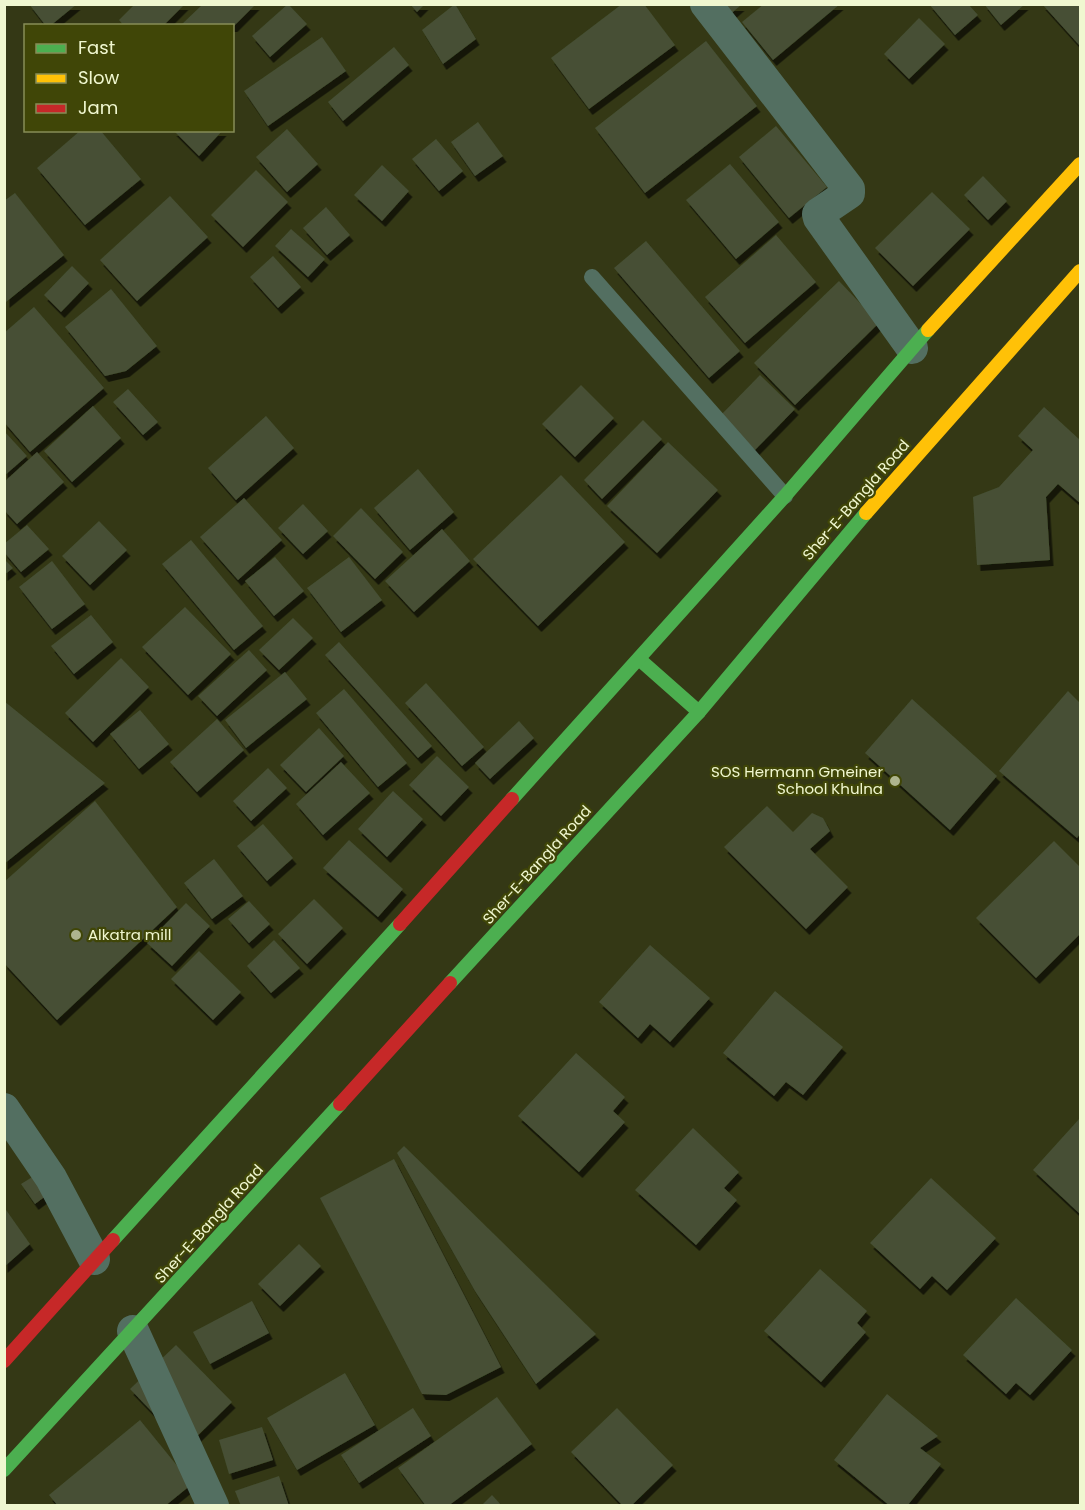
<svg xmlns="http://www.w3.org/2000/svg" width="1085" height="1510" viewBox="0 0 1085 1510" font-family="Poppins,sans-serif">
  <defs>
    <filter id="shadow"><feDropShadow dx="3.5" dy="6" stdDeviation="0" flood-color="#0009"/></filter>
  </defs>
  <rect width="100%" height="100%" fill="#343815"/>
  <g fill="#465034" filter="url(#shadow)">
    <path d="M29 4H77L50 26H46Z"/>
    <path d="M135 4H185L163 26H124L119 20Z"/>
    <path d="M203 4H256L234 26H180Z"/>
    <path d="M288 4 307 24 270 57 252 36Z"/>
    <path d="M410 4H425L417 12Z"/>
    <path d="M455 4 476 39 443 64 422 30Z"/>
    <path d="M622 4H644L675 45 589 109 551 58Z"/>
    <path d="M764 4H840L773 60 742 22Z"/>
    <path d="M929 4H968L978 15 955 35Z"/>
    <path d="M984 4H1025L1001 25Z"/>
    <path d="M1042 4H1080V46Z"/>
    <path d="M717 5H741L727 17Z"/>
    <path d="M919 18 945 44 909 79 884 54Z"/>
    <path d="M322 37 346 71 268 126 244 91Z"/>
    <path d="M706 41 757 106 645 193 595 128Z"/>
    <path d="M394 47 409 65 343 121 328 102Z"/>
    <path d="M478 122 503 156 475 176 451 142Z"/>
    <path d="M776 126 827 187 789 218 739 157Z"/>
    <path d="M287 129 318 164 287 192 256 157Z"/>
    <path d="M81 130H100L141 179 85 225 37 168Z"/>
    <path d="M173 130H223L199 156Z"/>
    <path d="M436 139 463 171 439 191 412 159Z"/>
    <path d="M730 164 779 222 736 259 686 200Z"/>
    <path d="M382 165 409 191 382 221 354 195Z"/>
    <path d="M256 170 288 202 243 247 211 215Z"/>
    <path d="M983 176 1007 201 988 220 964 195Z"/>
    <path d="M932 192 970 229 913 286 875 248Z"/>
    <path d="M15 193 64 255 6 302 4 201Z"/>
    <path d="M170 196 208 237 137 301 100 260Z"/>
    <path d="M326 207 350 235 327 255 303 228Z"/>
    <path d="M291 229 325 259 308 277 275 246Z"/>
    <path d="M776 235 816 282 745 343 705 297Z"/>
    <path d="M646 241 740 351 709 378 614 268Z"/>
    <path d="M273 256 301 287 278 308 250 277Z"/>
    <path d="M72 266 89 283 61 312 44 295Z"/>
    <path d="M839 281 879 323 795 405 754 363Z"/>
    <path d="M111 289 157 346 126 371 105 376 65 327Z"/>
    <path d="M34 307 104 388 30 452 4 422V333Z"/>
    <path d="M760 375 795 409 755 450 720 416Z"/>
    <path d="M581 385 614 418 575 457 542 424Z"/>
    <path d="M128 389 158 422 143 435 113 402Z"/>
    <path d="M93 406 121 438 72 482 44 451Z"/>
    <path d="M1044 407 1080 440V503L1058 484 1046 497 1050 560 977 565 973 497 999 487 1033 450 1018 436Z"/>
    <path d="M266 416 294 448 236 500 208 468Z"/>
    <path d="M643 420 662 439 602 499 584 480Z"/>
    <path d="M4 431 27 456 4 476Z"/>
    <path d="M668 442 718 490 657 553 607 506Z"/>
    <path d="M37 452 64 482 17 524 4 510V482Z"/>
    <path d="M418 469 454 512 410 550 374 508Z"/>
    <path d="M561 475 625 542 538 626 473 559Z"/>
    <path d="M244 498 282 540 238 580 200 537Z"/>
    <path d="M303 504 328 531 303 554 278 528Z"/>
    <path d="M361 508 403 552 375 579 333 536Z"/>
    <path d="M99 521 127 550 90 585 62 556Z"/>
    <path d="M27 525 49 549 21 572 4 552V544Z"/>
    <path d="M442 529 470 561 414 612 385 581Z"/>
    <path d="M191 540 263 626 234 650 162 564Z"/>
    <path d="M275 557 304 591 274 616 245 581Z"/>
    <path d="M349 557 382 600 341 632 307 588Z"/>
    <path d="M4 559 13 568 4 575Z"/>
    <path d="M52 561 85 604 52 629 19 587Z"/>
    <path d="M185 607 231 654 188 695 142 647Z"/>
    <path d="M91 615 113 642 74 674 51 646Z"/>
    <path d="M293 618 313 638 279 670 259 650Z"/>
    <path d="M339 642 432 746 418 758 325 655Z"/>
    <path d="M249 650 267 670 217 716 198 696Z"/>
    <path d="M121 658 149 687 93 742 65 713Z"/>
    <path d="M285 672 307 699 246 748 225 720Z"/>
    <path d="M426 683 484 747 462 766 405 703Z"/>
    <path d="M344 689 407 763 378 787 316 713Z"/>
    <path d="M1068 691 1080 703V834L1077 838 999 771Z"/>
    <path d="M912 699 997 776 950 830 865 753Z"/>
    <path d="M4 701 105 783 4 864Z"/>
    <path d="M140 710 169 744 139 769 110 734Z"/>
    <path d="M217 719 244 750 197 792 170 762Z"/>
    <path d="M519 721 534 738 490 779 475 763Z"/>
    <path d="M319 728 344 756 306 792 280 765Z"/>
    <path d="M437 756 469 787 441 816 409 785Z"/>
    <path d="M341 762 370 793 323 835 296 804Z"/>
    <path d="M268 768 287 788 251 821 233 801Z"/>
    <path d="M393 791 423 819 387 857 358 829Z"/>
    <path d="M95 801 177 907 57 1020 4 963V882Z"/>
    <path d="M767 806 793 832 812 813 823 818 830 831 810 849 848 887 806 929 724 847Z"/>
    <path d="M263 824 293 858 267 881 237 846Z"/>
    <path d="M349 840 403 889 378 917 323 868Z"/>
    <path d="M1054 841 1080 867V934L1036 978 976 918Z"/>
    <path d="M214 859 243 896 212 919 184 883Z"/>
    <path d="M314 899 343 928 307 964 278 934Z"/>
    <path d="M249 901 270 924 249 943 228 919Z"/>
    <path d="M186 903 210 926 172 966 147 943Z"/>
    <path d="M274 940 300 968 271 993 247 966Z"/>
    <path d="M650 945 710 998 670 1042 650 1024 638 1038 599 1002Z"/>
    <path d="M199 951 241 992 213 1020 171 979Z"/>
    <path d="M775 991 843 1047 803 1095 786 1082 774 1096 723 1053Z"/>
    <path d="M576 1053 625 1097 613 1111 625 1122 579 1172 518 1116Z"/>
    <path d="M1080 1118V1214L1033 1170Z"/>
    <path d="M693 1128 739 1172 724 1188 737 1200 696 1245 635 1190Z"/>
    <path d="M404 1146 596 1334 536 1384 475 1291 397 1153Z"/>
    <path d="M394 1159 501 1367 446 1395 422 1394 320 1198Z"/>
    <path d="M34 1176 47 1195 35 1204 21 1184Z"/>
    <path d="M931 1178 996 1238 947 1290 932 1276 920 1289 870 1243Z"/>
    <path d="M4 1207 30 1244 4 1267Z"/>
    <path d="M299 1244 321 1266 280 1306 258 1284Z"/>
    <path d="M820 1269 867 1311 857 1323 866 1332 821 1382 764 1331Z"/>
    <path d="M1016 1298 1072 1350 1030 1395 1016 1383 1006 1394 963 1355Z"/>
    <path d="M252 1301 269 1333 210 1364 193 1332Z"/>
    <path d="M176 1345 232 1402 186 1447 130 1389Z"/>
    <path d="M345 1373 375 1425 297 1470 267 1418Z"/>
    <path d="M887 1394 938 1436 920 1448 941 1464 907 1506H890L834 1460Z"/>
    <path d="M497 1397 532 1444 448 1506H426L398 1468Z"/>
    <path d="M413 1408 431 1436 359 1483 341 1455Z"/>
    <path d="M617 1408 673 1465 631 1506H623L571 1452Z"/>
    <path d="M140 1420 192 1484 165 1506H58L49 1495Z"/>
    <path d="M262 1427 273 1460 229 1474 219 1440Z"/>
    <path d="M279 1476 289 1506H241L235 1491Z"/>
    <path d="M492 1495 502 1506H481Z"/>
  </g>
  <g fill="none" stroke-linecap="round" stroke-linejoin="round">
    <path stroke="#536f61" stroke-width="16" d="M592 277 785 496"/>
    <g stroke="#536f61" stroke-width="32">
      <path d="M706 4 849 189V193L818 214 819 218 912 348"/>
      <path d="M4 1109 51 1178 94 1259"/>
      <path d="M133 1331 213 1506"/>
    </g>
    <g stroke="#4caf50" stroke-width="14">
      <path d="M639 659 699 712"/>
      <path d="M512 799 785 496 928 330"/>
      <path d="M450 983 699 712 866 513"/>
      <path d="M113 1240 400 924"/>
      <path d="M4 1470 340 1104"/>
    </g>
    <g stroke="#ffc107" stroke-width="14">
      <path d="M928 330 1080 164"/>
      <path d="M866 513 1080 271"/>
    </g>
    <g stroke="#c62828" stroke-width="14">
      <path d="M400 924 512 799"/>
      <path d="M340 1104 450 983"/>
      <path d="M4 1361 113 1240"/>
    </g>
  </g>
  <g fill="#aeb48f" stroke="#404607" stroke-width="2">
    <circle cx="895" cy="781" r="6"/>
    <circle cx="76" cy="935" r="6"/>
  </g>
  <g text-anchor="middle" stroke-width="4.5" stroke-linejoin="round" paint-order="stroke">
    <g font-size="15" fill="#f0f7d0" stroke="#404607">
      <text transform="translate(856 500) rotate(-49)" y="5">Sher-E-Bangla Road</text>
      <text transform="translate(537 865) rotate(-48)" y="5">Sher-E-Bangla Road</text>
      <text transform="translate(209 1224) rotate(-48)" y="5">Sher-E-Bangla Road</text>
    </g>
    <g font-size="15" fill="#f0f7d0" stroke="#404607" text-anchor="end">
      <text x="883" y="777">SOS Hermann Gmeiner<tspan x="883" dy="17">School Khulna</tspan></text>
      <text x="88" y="940" text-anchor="start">Alkatra mill</text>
    </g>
  </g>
  <rect width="1085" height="1510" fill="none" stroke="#f0f7d0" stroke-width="12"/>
  <rect x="24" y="24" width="210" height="108" fill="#404607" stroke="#868d57" stroke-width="1.5"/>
  <rect x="36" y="44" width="30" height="9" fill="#4caf50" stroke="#868d57" stroke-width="1.5"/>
  <text x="78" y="54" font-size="18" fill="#f0f7d0">Fast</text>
  <rect x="36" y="74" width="30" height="9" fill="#ffc107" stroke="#868d57" stroke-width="1.5"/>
  <text x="78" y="84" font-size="18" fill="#f0f7d0">Slow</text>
  <rect x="36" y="104" width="30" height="9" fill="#c62828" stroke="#868d57" stroke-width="1.5"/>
  <text x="78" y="114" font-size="18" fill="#f0f7d0">Jam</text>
</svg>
